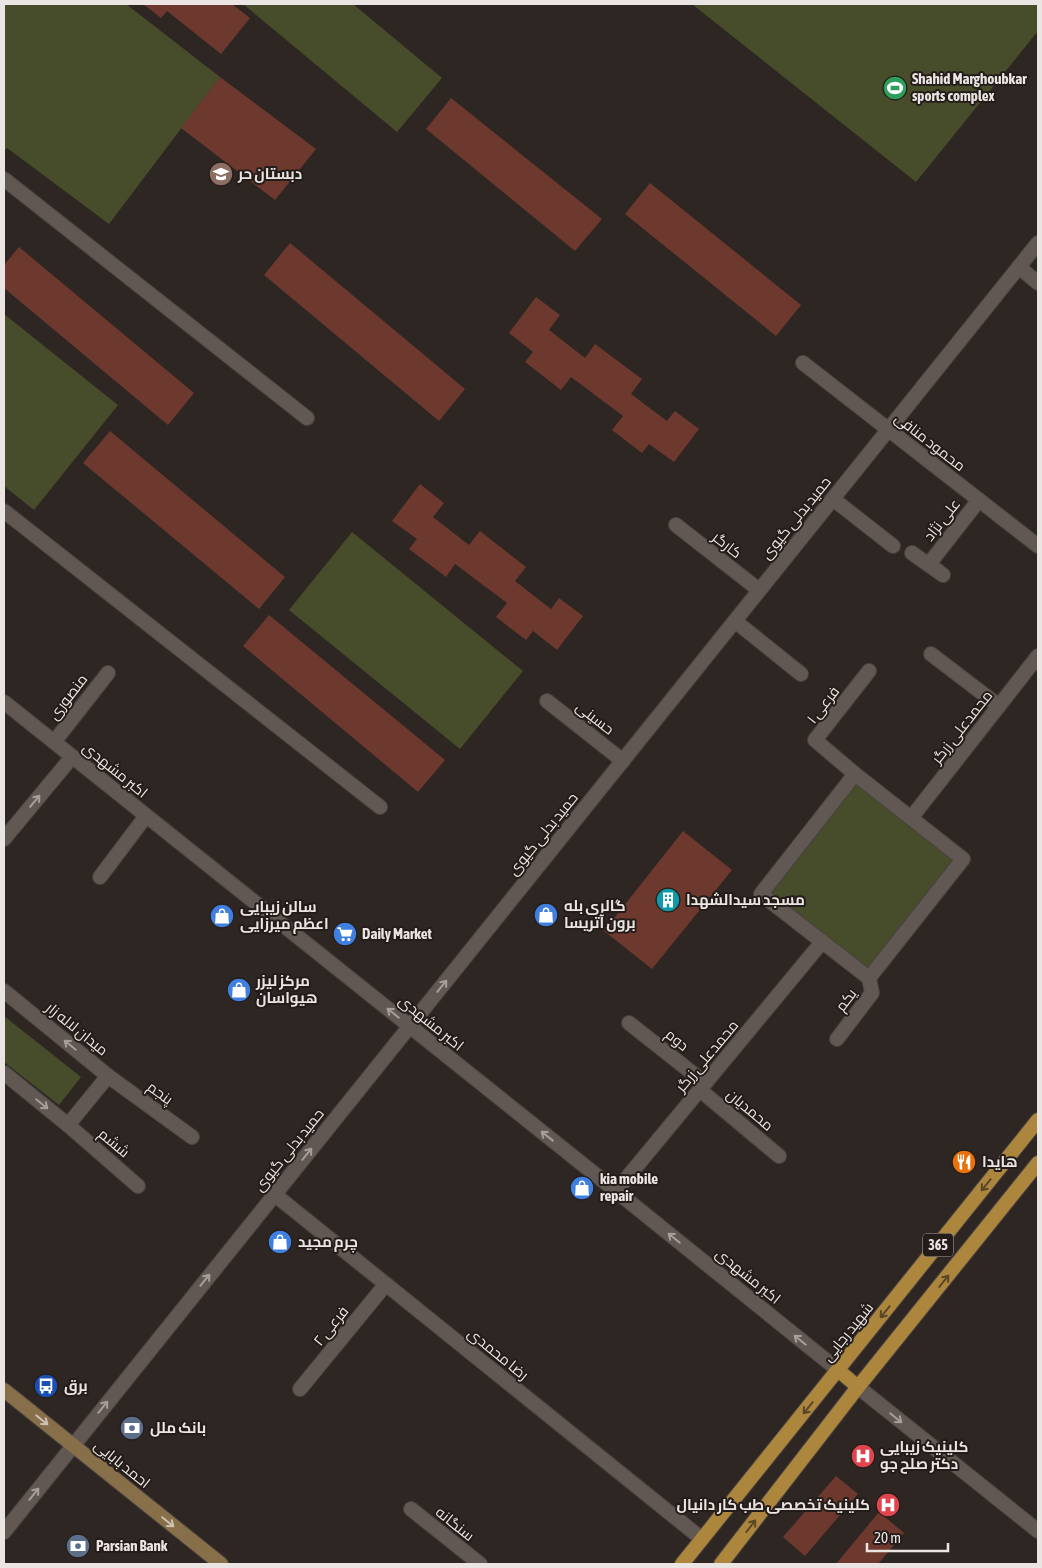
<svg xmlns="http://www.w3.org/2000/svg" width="1042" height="1568" viewBox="0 0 1042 1568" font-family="'Asap Condensed',Cairo,sans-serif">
  <rect width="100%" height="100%" fill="#2e2622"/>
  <g fill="#474c2a">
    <path d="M4 4H126L220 77 109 224 7 148 4 151Z"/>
    <path d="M243 4H353L442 78 397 132Z"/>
    <path d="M692 4H1038V31L916 182Z"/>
    <path d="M4 314 118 405 34 510 4 486Z"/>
    <path d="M352 532 523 671 460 749 289 610Z"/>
    <path d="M857 776 964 862 869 978 762 894Z"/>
    <path d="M4 1016 81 1077 59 1105 4 1062Z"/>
  </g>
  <g fill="#6d382e">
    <path d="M143 4H232L250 18 221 54 167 11 161 18Z"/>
    <path d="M220 77 316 149 275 200 181 128Z"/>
    <path d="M451 98 602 219 575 251 426 129Z"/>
    <path d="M650 183 801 305 776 336 625 214Z"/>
    <path d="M290 243 465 389 439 421 264 275Z"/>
    <path d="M19 247 194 393 168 425 4 288V265Z"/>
    <path d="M536 297 560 315 549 330 585 358 595 344 642 379 631 394 667 421 675 411 699 429 674 462 649 444 642 453 612 430 623 416 571 377 561 390 525 362 533 352 509 333Z"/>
    <path d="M110 431 285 577 259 609 83 463Z"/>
    <path d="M420 484 444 503 433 517 469 545 480 531 526 567 515 581 551 609 559 598 583 616 557 650 533 631 526 640 496 617 507 603 455 564 446 577 409 549 417 539 392 521Z"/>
    <path d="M269 615 445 760 418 792 243 646Z"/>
    <path d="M683 831 732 870 652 969 604 931Z"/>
    <path d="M836 1476 858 1494 805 1556 783 1537Z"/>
    <path d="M879 1512 904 1533 878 1564H836Z"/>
  </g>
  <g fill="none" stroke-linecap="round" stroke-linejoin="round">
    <g stroke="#49423f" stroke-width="16">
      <g id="service">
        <path d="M4 179 307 418"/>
        <path d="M4 511 380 807"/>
      </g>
    </g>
    <g stroke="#49423f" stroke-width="16">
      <g id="minor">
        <path d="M1019 267 1038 283"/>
        <path d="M803 363 1038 546"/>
        <path d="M833 499 893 546"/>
        <path d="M676 525 759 590"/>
        <path d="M912 553 943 575 929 564 979 500"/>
        <path d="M735 621 801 674"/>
        <path d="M931 654 999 706"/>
        <path d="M547 701 623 761"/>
        <path d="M54 742 108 673"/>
        <path d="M855 774 963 859 869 978 761 894Z"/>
        <path d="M855 774 815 740 869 671"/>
        <path d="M911 818 1038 656"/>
        <path d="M4 839 72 757"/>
        <path d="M100 877 146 816"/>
        <path d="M4 991 108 1076 192 1137"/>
        <path d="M629 1023 705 1083"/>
        <path d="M837 1039 872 993 869 978"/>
        <path d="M4 1073 68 1125 108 1076"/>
        <path d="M700 1090 779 1156"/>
        <path d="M68 1125 138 1186"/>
        <path d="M616 1191 822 942"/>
        <path d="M274 1194 702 1539"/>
        <path d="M300 1389 386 1284"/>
        <path d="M411 1509 480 1564"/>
      </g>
    </g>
    <g stroke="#49423f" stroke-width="16">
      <g id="tertiary">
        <path d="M4 702 616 1191 838 1370"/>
        <path d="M858 1387 1038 1531"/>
        <path d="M4 1532 1038 243"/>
      </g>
    </g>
    <g stroke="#49423f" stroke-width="16">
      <path id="secondary" d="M4 1390 221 1564"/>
    </g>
    <g stroke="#49423f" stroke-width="16">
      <g id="primary">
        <path d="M838 1370 858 1387"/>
        <path d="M682 1564 1038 1120"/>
        <path d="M721 1564 858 1387 1038 1163"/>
      </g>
    </g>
    <use href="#service" stroke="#615854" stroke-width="14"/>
    <use href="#minor" stroke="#615854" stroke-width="14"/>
    <use href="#tertiary" stroke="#615854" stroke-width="14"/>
    <use href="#secondary" stroke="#876f49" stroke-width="14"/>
    <use href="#primary" stroke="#ad863e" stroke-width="14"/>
  </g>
  <defs><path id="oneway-shaft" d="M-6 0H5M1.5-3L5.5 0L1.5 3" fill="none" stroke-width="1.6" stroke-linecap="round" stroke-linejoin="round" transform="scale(1.25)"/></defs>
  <g stroke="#a69e9b">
    <use href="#oneway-shaft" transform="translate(35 801) rotate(-50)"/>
    <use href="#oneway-shaft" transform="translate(442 986) rotate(-51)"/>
    <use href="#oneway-shaft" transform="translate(393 1013) rotate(-141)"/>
    <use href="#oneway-shaft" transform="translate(70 1045) rotate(-141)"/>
    <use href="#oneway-shaft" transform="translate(42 1104) rotate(39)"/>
    <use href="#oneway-shaft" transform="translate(547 1136) rotate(-142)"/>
    <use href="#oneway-shaft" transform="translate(307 1154) rotate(-51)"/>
    <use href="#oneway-shaft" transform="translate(674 1238) rotate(-141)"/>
    <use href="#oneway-shaft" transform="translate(205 1280) rotate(-51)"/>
    <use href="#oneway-shaft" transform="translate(800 1340) rotate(-141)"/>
    <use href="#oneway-shaft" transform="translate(103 1407) rotate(-51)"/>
    <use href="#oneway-shaft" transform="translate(896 1418) rotate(39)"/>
    <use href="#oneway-shaft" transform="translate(34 1494) rotate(-51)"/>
  </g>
  <g stroke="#5b4628">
    <use href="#oneway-shaft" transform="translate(986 1185) rotate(129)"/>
    <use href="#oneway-shaft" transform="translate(944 1281) rotate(-51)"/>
    <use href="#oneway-shaft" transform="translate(885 1312) rotate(129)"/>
    <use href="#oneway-shaft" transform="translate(808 1408) rotate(129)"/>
    <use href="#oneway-shaft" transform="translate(751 1526) rotate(-52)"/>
  </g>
  <g stroke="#ccc2b4">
    <use href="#oneway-shaft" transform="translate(42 1420) rotate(39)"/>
    <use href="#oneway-shaft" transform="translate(168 1522) rotate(39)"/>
  </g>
  <defs>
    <g id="stadium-disc" transform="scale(1.25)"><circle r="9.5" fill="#2e9e5b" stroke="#241c19"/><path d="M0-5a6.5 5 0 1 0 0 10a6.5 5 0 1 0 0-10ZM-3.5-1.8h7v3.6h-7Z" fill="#fff"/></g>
    <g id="school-disc" transform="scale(1.25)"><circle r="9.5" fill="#8d6e63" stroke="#241c19"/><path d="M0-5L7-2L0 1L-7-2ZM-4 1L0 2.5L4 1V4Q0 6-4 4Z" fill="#fff"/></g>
    <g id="building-disc" transform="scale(1.25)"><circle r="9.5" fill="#0f9aa8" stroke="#241c19"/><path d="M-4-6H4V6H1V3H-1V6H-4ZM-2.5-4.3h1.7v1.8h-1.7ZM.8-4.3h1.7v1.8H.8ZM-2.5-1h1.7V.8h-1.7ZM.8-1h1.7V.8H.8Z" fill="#fff"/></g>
    <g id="shop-disc" transform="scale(1.25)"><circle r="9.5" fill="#3f7fe0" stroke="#241c19"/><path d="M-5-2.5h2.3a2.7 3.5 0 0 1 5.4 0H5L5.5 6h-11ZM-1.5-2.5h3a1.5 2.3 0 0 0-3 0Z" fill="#fff"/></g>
    <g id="supermarket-disc" transform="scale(1.25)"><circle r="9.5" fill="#3f7fe0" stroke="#241c19"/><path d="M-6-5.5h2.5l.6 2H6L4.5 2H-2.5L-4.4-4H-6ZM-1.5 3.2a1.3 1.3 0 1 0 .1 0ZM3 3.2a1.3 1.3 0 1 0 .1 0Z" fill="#fff"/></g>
    <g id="restaurant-disc" transform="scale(1.25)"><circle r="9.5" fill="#e8710a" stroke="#241c19"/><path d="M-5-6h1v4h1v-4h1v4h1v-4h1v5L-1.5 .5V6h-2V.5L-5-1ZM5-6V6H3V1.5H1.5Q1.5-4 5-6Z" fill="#fff"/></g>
    <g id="bus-disc" transform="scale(1.25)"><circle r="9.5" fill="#1a4fb4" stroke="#241c19"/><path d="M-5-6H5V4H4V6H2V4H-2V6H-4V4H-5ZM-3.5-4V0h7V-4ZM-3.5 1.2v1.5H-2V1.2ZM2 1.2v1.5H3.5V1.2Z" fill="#fff"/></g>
    <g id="bank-disc" transform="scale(1.25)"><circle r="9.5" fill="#5c6f8a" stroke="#241c19"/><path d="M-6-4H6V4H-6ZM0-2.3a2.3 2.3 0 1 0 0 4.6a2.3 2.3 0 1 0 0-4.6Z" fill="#fff"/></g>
    <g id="hospital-disc" transform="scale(1.25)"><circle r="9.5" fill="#e0444e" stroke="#241c19"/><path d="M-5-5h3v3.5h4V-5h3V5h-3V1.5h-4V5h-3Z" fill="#fff"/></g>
  </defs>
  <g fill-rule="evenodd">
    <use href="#stadium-disc" x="895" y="88"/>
    <use href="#school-disc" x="221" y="174"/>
    <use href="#building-disc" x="668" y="900"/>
    <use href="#shop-disc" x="546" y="915"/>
    <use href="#shop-disc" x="222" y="916"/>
    <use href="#supermarket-disc" x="345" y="934"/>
    <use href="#shop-disc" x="239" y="990"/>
    <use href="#restaurant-disc" x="964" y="1162"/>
    <use href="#shop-disc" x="582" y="1188"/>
    <use href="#shop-disc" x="280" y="1242"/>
    <use href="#bus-disc" x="46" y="1386"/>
    <use href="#bank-disc" x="132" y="1428"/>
    <use href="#hospital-disc" x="863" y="1456"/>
    <use href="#hospital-disc" x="888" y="1505"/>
    <use href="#bank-disc" x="78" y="1546"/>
  </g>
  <g text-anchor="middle" stroke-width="4" stroke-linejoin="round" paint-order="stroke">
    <rect fill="#241c19" stroke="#afa9a6" stroke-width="1" x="923" y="1233.5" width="30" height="23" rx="4"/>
    <g font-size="14" font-weight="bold" fill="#eae5e2">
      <text x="938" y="1250">365</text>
    </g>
    <g font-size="15" font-weight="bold" fill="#eae5e2" stroke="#241c19" text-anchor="start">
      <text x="912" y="84">Shahid Marghoubkar<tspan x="912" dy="17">sports complex</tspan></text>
      <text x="238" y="179">دبستان حر</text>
      <text x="686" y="905">مسجد سیدالشهدا</text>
      <text x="564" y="911">گالری بله<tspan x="564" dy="17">برون آتریسا</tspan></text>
      <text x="240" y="912">سالن زیبایی<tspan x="240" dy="17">اعظم میرزایی</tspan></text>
      <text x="362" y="939">Daily Market</text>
      <text x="256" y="986">مرکز لیزر<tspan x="256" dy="17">هیواسان</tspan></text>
      <text x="982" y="1167">هایدا</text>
      <text x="600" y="1184">kia mobile<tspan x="600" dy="17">repair</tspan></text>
      <text x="298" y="1247">چرم مجید</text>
      <text x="64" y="1391">برق</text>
      <text x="150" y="1433">بانک ملل</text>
      <text x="880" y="1452">کلینیک زیبایی<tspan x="880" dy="17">دکتر صلح جو</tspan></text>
      <text x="870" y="1510" text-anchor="end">کلینیک تخصصی طب کار دانیال</text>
      <text x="96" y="1551">Parsian Bank</text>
    </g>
    <g font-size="15" fill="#eae5e2" stroke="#241c19">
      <text transform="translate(930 442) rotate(38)" y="5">محمود منافی</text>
      <text transform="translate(796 518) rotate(-51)" y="5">حمید بدلی گیوی</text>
      <text transform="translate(942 520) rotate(-52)" y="5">علی نژاد</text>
      <text transform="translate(727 545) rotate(38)" y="5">کارگر</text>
      <text transform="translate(68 697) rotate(-52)" y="5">منصوری</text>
      <text transform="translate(823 705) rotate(-52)" y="5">فرعی ۱</text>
      <text transform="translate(595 718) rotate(38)" y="5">حسینی</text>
      <text transform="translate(962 727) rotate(-52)" y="5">محمدعلی زرگر</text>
      <text transform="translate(115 770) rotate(39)" y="5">اکبر مشهدی</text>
      <text transform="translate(543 834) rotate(-51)" y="5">حمید بدلی گیوی</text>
      <text transform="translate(846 1000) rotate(-52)" y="5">یکم</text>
      <text transform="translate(431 1023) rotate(39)" y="5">اکبر مشهدی</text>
      <text transform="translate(77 1029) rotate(39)" y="5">میدان لاله زار</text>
      <text transform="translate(677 1040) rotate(39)" y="5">دوم</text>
      <text transform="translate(707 1056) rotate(-50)" y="5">محمدعلی زرگر</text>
      <text transform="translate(160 1093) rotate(36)" y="5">پنجم</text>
      <text transform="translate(750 1110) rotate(40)" y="5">محمدیان</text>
      <text transform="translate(114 1143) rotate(40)" y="5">ششم</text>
      <text transform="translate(289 1150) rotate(-51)" y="5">حمید بدلی گیوی</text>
      <text transform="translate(748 1276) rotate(39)" y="5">اکبر مشهدی</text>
      <text transform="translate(331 1326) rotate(-51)" y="5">فرعی ۲</text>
      <text transform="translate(848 1332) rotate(-51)" y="5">شهید رجایی</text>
      <text transform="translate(498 1354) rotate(39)" y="5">رضا محمدی</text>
      <text transform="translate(122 1464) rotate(39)" y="5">احمد بابایی</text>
      <text transform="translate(455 1524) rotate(39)" y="5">سنگانه</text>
    </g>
  </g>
  <rect width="1042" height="1568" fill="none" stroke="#eae5e2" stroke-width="10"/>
  <path d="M867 1543v8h81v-8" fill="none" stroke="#eae5e2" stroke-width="2.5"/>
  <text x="874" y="1543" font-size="15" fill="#eae5e2" stroke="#241c19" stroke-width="4" paint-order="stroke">20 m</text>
</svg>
